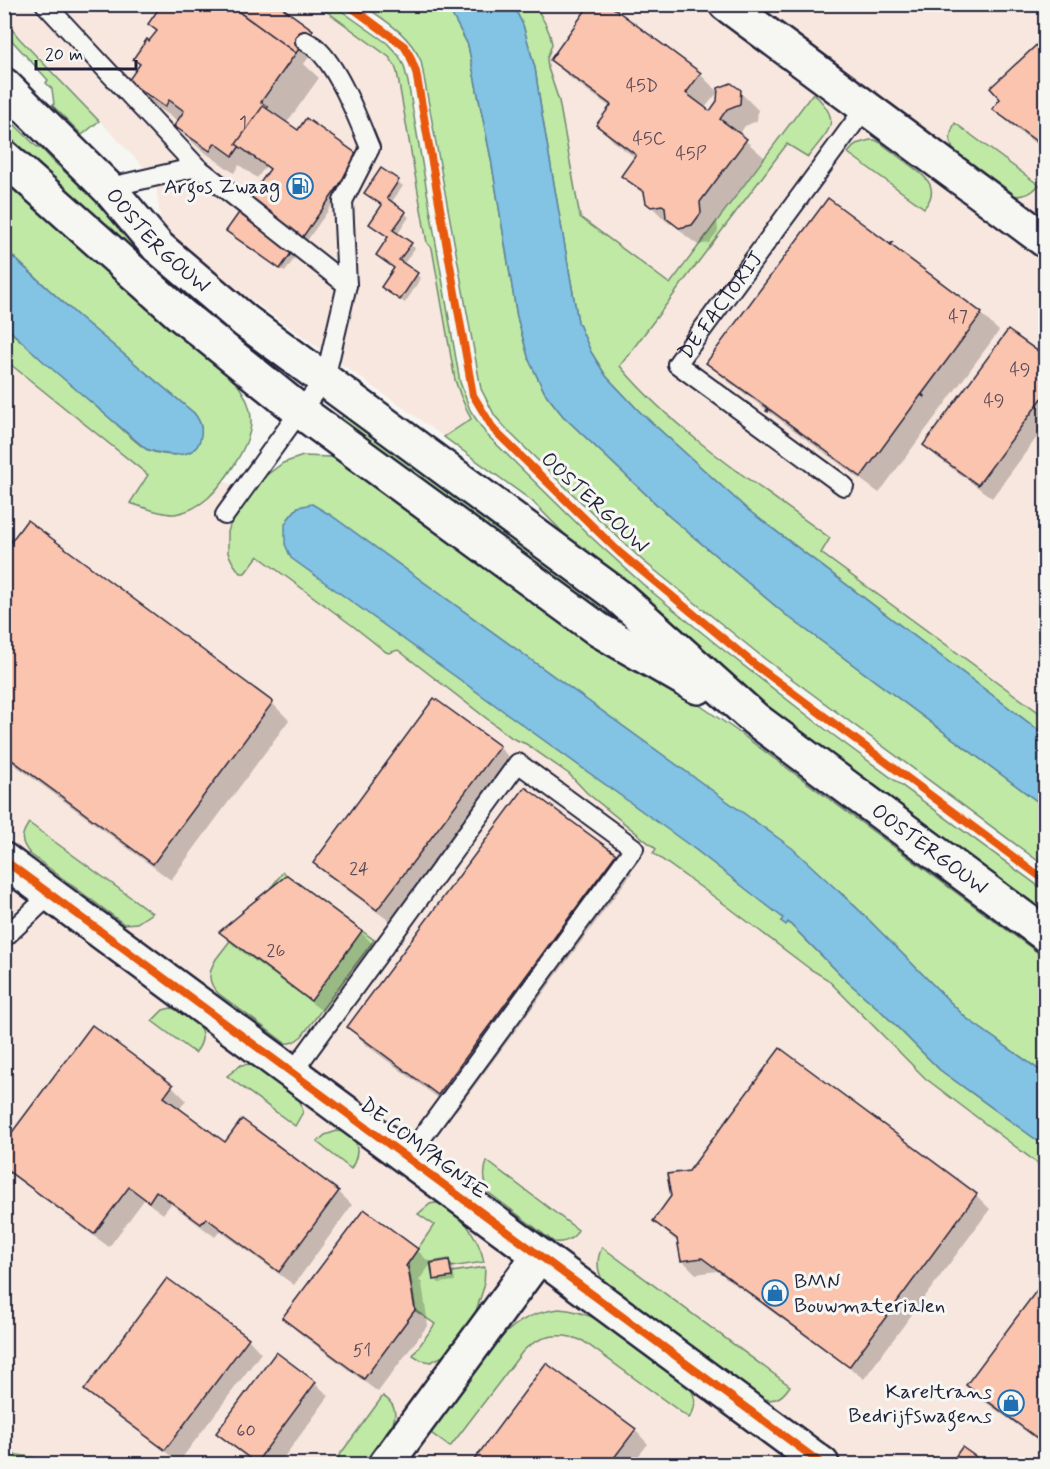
<svg xmlns="http://www.w3.org/2000/svg" width="1050" height="1469" viewBox="0 0 1050 1469" font-family="Mynerve,sans-serif">
  <rect width="100%" height="100%" fill="#f6f6f2"/>
  <filter id="ink" filterUnits="userSpaceOnUse"><feTurbulence type="fractalNoise" baseFrequency=".0167" numOctaves="2"/><feDisplacementMap in="SourceGraphic" scale="12" xChannelSelector="R" yChannelSelector="G"/><feConvolveMatrix kernelMatrix="1 2 1 2 8 2 1 2 1" color-interpolation-filters="sRGB"/></filter>
  <g filter="url(#ink)">
    <g fill="#f8e7de">
      <path d="M5 5H320L386 52 403 75 427 243 432 248 455 380 461 399 471 419 444 437 163 237 155 179 5 21Z"/>
      <path d="M492 5H1045V757L570 367Z"/>
      <path d="M4 360 148 475 131 503 173 514 192 509 207 499 222 481 254 490 696 850 940 1070 1045 1146V1464H5Z"/>
    </g>
    <g fill="#c0e9a5" stroke="#718670" stroke-width="1.5">
      <path d="M318 5H333L387 43 399 56 404 66 408 82 460 382 470 410 486 434 591 537 647 588 721 648 825 729 1045 891V914L775 714 600 570 532 501 444 437 471 419 461 397 455 380 432 248 427 243 397 72 394 64 389 57Z"/>
      <path d="M363 5H447L468 45 491 159 517 317 529 360 545 393 563 416 670 517 786 615 1045 807V866L765 659 642 560 558 480 511 434 495 416 481 389 421 61C409 34 386 21 363 5Z"/>
      <path d="M513 5H535L546 25 550 35 552 44 547 59 548 68 559 101 580 217 670 284 813 93C844 122 829 129 808 157L787 144 620 366C678 435 758 485 830 538L821 553 1045 717V735L748 510 639 411 606 376 591 352 578 322 541 109 535 68 523 25Z"/>
      <path d="M5 21 19 38 99 121 82 135 52 105 54 104 52 89 46 83 48 80 5 33Z"/>
      <path d="M4 114 36 146 42 149 54 162 148 248 141 256 49 185 5 142Z"/>
      <path d="M955 123 1039 185C1032 193 1025 196 1014 196L957 155C948 145 949 134 955 123Z"/>
      <path d="M870 140H875L881 143C890 150 899 157 907 163 924 175 942 187 924 208L848 153 856 144Z"/>
      <path d="M5 170 110 274 229 375C242 388 252 404 251 424 249 447 224 483 208 498 199 506 186 512 175 514 163 515 142 507 130 503L148 475 5 360 4 326C40 358 76 389 112 420 121 428 139 446 148 450 164 456 194 460 200 438 203 428 200 421 194 413L77 315 5 249Z"/>
      <path d="M345 414 619 616 616 620 612 623 342 423 341 418Z"/>
      <path d="M303 456 331 457 357 467 620 651 733 728 1045 958V1074L966 1018 845 896 298 507 288 519 696 850 784 918 781 921 788 922 848 982 881 1011 940 1070 1045 1146V1169L925 1078 827 979 810 969 727 906 653 853 656 849 587 793 569 774 526 744 512 738 398 650 389 653 386 652 353 626 258 556 245 573H240L233 563 228 553V532L231 522 264 477 283 463Z"/>
      <path d="M29 823 152 913 137 923 124 924 30 854C20 841 20 836 29 823Z"/>
      <path d="M283 872 374 940 302 1036C297 1040 292 1044 285 1043L219 994C207 983 208 972 216 959Z"/>
      <path d="M171 1008C193 1012 213 1032 195 1053L152 1021 163 1010Z"/>
      <path d="M252 1064 255 1065 296 1095 300 1101 303 1112 295 1126 227 1076 241 1065Z"/>
      <path d="M337 1131C360 1133 361 1152 351 1169L317 1142 325 1135Z"/>
      <path d="M487 1161 578 1230C573 1240 565 1243 554 1242L489 1193C484 1182 483 1173 487 1161Z"/>
      <path d="M434 1203C458 1203 480 1241 484 1262L451 1267 449 1259 430 1262 433 1280 452 1277V1272L485 1267 484 1287 476 1311 445 1355 431 1362 421 1360 413 1355 435 1324 416 1311 408 1263 434 1225 418 1214 430 1204Z"/>
      <path d="M602 1247 790 1386C784 1395 777 1402 765 1399L602 1279C596 1268 597 1258 602 1247Z"/>
      <path d="M559 1309C574 1310 587 1314 600 1321L690 1388C697 1398 696 1409 689 1418L583 1341C561 1332 540 1335 523 1351L450 1447 431 1433 501 1338C517 1320 535 1312 559 1309Z"/>
      <path d="M383 1396C394 1403 399 1414 391 1426L363 1464H333Z"/>
      <path d="M4 1453H5L63 1462 62 1464H5Z"/>
    </g>
    <g fill="#83c3e3" stroke="#5c83a0" stroke-width="1.5">
      <path d="M447 5H513L523 25 535 68 541 109 578 322 591 352 606 376 639 411 748 510 1045 735V807L786 615 670 517 563 416 545 393 529 360 517 317 491 159 468 45Z"/>
      <path d="M4 249 77 315 194 413C201 422 203 429 200 440 194 461 163 455 146 449L45 363 5 326Z"/>
      <path d="M312 504 332 516 792 848 861 912 966 1018 1045 1074V1146L940 1070 881 1011 848 982 788 922 786 925 781 921 783 918 696 850 291 558 285 544V524L288 519 298 507Z"/>
    </g>
    <g fill="#0003">
      <path d="M150 24 312 31 321 40 304 64 319 78 286 124 298 132 363 161 285 272 233 235 271 170 266 166 257 178 239 165 234 173 200 149 176 126 179 122 153 104 130 81 141 64 149 43 158 32Z"/>
      <path d="M1046 41V151L1012 126 994 108Z"/>
      <path d="M552 60 700 74 718 92 704 109 710 113 740 92 758 110 757 121 745 126 739 135 764 157 717 220 718 231 709 243 698 245 686 236 674 224H670L665 220 647 202 646 197 623 175 636 158 615 143 598 125 610 107 569 77Z"/>
      <path d="M382 170 403 186 391 203 409 217 397 235 415 248 403 265 421 278 405 303 387 291 395 269 377 255 390 238 383 206 366 193Z"/>
      <path d="M828 200 981 314 999 331 879 493 726 380 708 363Z"/>
      <path d="M1046 359V425L992 498 938 458 925 444Z"/>
      <path d="M4 553 272 703 289 720 171 880 4 757Z"/>
      <path d="M499 747 512 760 392 923 328 876 315 863Z"/>
      <path d="M615 855 632 873 456 1111 366 1045 349 1027Z"/>
      <path d="M287 877 361 932 375 946 325 1013 234 946 221 933Z"/>
      <path d="M93 1027 172 1086 186 1100 179 1110 225 1144 242 1121 339 1192 352 1205 294 1285 220 1231 215 1237 171 1204 163 1214 144 1200 109 1247 4 1169V1146Z"/>
      <path d="M976 1195 990 1209 864 1379 717 1271 696 1274 682 1260 679 1243 668 1234 655 1221Z"/>
      <path d="M364 1211 417 1250 431 1264 419 1280 422 1283 428 1325 378 1392 298 1332 284 1318Z"/>
      <path d="M449 1261 453 1266 455 1281 439 1283 434 1279Z"/>
      <path d="M1046 1280V1446L981 1399 968 1385Z"/>
      <path d="M248 1339 261 1353 179 1462 100 1403 86 1389Z"/>
      <path d="M547 1365 635 1430 648 1444 632 1464H473Z"/>
      <path d="M315 1383 329 1396 279 1464H256L231 1446 218 1433Z"/>
    </g>
    <g fill="#fbc4ae" stroke="#22223b" stroke-width="1.5">
      <path d="M162 4H228L296 53 261 102 268 107 265 111 270 117 249 133 233 156 215 143 210 151 174 126 184 111 169 100 165 107 128 81 140 64 133 59 147 39 149 41 157 31 148 24Z"/>
      <path d="M228 4H277L313 30 296 53Z"/>
      <path d="M590 4H608L701 73 686 93 710 111 717 101 718 88 731 83 741 90 740 104 727 109 720 119 747 139 700 202 701 213 692 225 679 228 666 218 665 207 662 205 651 207 646 203 644 192 621 176 636 155 596 125 611 105 550 60Z"/>
      <path d="M1044 38 1046 39V143L1043 146 992 109 1000 99 990 88Z"/>
      <path d="M263 106 298 130 306 118 360 156 280 269 226 231 270 169 236 144Z"/>
      <path d="M381 168 399 180 387 198 406 212 393 230 412 243 399 260 418 273 400 300 381 287 394 268 376 255 388 237 369 224 382 205 364 193Z"/>
      <path d="M828 198 890 244 893 242 891 245 982 313 922 394 924 396V397L921 395 861 477 769 409 768 412 766 411 768 408 706 363Z"/>
      <path d="M1008 330 1046 357V393L978 485 923 445Z"/>
      <path d="M27 520 273 702 153 864 4 754V551Z"/>
      <path d="M434 698 500 746 377 910 313 863Z"/>
      <path d="M525 787 616 854 438 1095 347 1027Z"/>
      <path d="M287 875 362 931 311 1001 219 932 243 912 242 911Z"/>
      <path d="M92 1025 173 1085 164 1097 225 1142 242 1119 339 1191 279 1272 206 1218 201 1224 156 1191 149 1202 129 1187 94 1234 4 1168V1143Z"/>
      <path d="M780 1048 977 1194 849 1367 702 1258 681 1261 677 1239 653 1221 671 1196 667 1174 689 1171Z"/>
      <path d="M364 1209 418 1249 406 1266 408 1268 415 1310 364 1379 282 1318Z"/>
      <path d="M449 1260 452 1277 433 1280 431 1263Z"/>
      <path d="M167 1278 249 1338 165 1450 84 1390Z"/>
      <path d="M1046 1278V1434L1041 1441 966 1385Z"/>
      <path d="M276 1352 316 1382 256 1463 216 1433Z"/>
      <path d="M546 1363 636 1429 613 1459 612 1464H471Z"/>
      <path d="M962 1447 986 1464H950Z"/>
    </g>
    <g fill="none" stroke-linecap="round" stroke-linejoin="round">
      <g stroke="#22223b" stroke-width="22">
        <g id="service">
          <path d="M45 4 197 167"/>
          <path d="M305 41C309 44 314 45 317 49 339 69 358 119 370 148L343 201 347 285"/>
          <path d="M110 190 123 184 197 167 347 285 325 379 300 411 225 515"/>
          <path id="s1" d="M844 486 677 364 865 108"/>
          <path d="M4 938 51 894"/>
          <path d="M292 1073 518 763 634 848 407 1158"/>
        </g>
      </g>
      <g stroke="#22223b" stroke-width="38">
        <g id="minor">
          <path d="M726 4 1046 241"/>
          <path d="M4 860 822 1464"/>
          <path d="M386 1464 539 1256"/>
        </g>
      </g>
      <g stroke="#22223b" stroke-width="38">
        <g id="secondary">
          <path id="s2" d="M4 85 110 190 158 247 245 321 618 596 755 719 1046 935"/>
          <path d="M4 157 180 314 300 411 599 630 698 687"/>
        </g>
      </g>
      <use href="#service" stroke="#f6f6f2" stroke-width="18"/>
      <use href="#minor" stroke="#f6f6f2" stroke-width="33"/>
      <use href="#secondary" stroke="#f6f6f2" stroke-width="33"/>
      <g stroke="#f6f6f2" stroke-width="11">
        <g id="cycleway">
          <path d="M347 4 404 46 410 56 416 72 473 395 494 430 619 552 754 664 1046 881"/>
          <path d="M4 860 822 1464"/>
        </g>
      </g>
      <use href="#cycleway" stroke="#e8590c" stroke-width="8"/>
    </g>
  </g>
  <defs>
    <g id="fuel-ring" transform="scale(1.35)"><circle r="9.5" fill="#f6f6f2" stroke="#1f6fb2" stroke-width="1.5"/><path d="M-5.5-6h7V0h2V4h1.3V-2.5L3-4.5l.8-.8L6-3V5H2.5V1h-1V6h-7ZM-4.2-4.7v3.2H.2V-4.7Z" fill="#1f6fb2"/></g>
    <g id="shop-ring" transform="scale(1.35)"><circle r="9.5" fill="#f6f6f2" stroke="#1f6fb2" stroke-width="1.5"/><path d="M-5-2.5h2.3a2.7 3.5 0 0 1 5.4 0H5L5.5 6h-11ZM-1.5-2.5h3a1.5 2.3 0 0 0-3 0Z" fill="#1f6fb2"/></g>
  </defs>
  <g fill-rule="evenodd">
    <use href="#fuel-ring" x="300" y="186"/>
    <use href="#shop-ring" x="775" y="1293"/>
    <use href="#shop-ring" x="1011" y="1403"/>
  </g>
  <g text-anchor="middle" stroke-width="6" stroke-linejoin="round" paint-order="stroke">
    <g font-size="18" fill="#584a58">
      <text x="642" y="91">45D</text>
      <text x="243" y="128">1</text>
      <text x="649" y="144">45C</text>
      <text x="691" y="159">45P</text>
      <text x="958" y="322">47</text>
      <text x="1020" y="375">49</text>
      <text x="994" y="406">49</text>
      <text x="359" y="874">24</text>
      <text x="276" y="956">26</text>
      <text x="362" y="1356">51</text>
      <text x="246" y="1436">60</text>
    </g>
    <g font-size="21" fill="#22223b" stroke="#f6f6f2" text-anchor="end">
      <text x="280" y="193">Argos Zwaag</text>
      <text x="794" y="1288" text-anchor="start">BMN<tspan x="794" dy="24">Bouwmaterialen</tspan></text>
      <text x="992" y="1398">Kareltrans<tspan x="992" dy="24">Bedrijfswagens</tspan></text>
    </g>
    <g font-size="21" fill="#22223b" stroke="#f6f6f2">
      <text dy="7" stroke="none"><textPath href="#s2" startOffset="219">OOSTERGOUW</textPath></text>
      <text dy="7" stroke="none"><textPath href="#s1" startOffset="280">DE FACTORIJ</textPath></text>
      <text transform="translate(595 502) rotate(43)" y="7">OOSTERGOUW</text>
      <text dy="7" stroke="none"><textPath href="#s2" startOffset="1203">OOSTERGOUW</textPath></text>
      <text transform="translate(424 1148) rotate(37)" y="7">DE COMPAGNIE</text>
    </g>
  </g>
  <rect width="1050" height="1469" fill="none" stroke="#f6f6f2" stroke-width="24"/>
  <rect x="12" y="12" width="1026" height="1445" fill="none" stroke="#22223b" stroke-width="2" filter="url(#ink)"/>
  <path d="M36 60v9h100v-9" fill="none" stroke="#22223b" stroke-width="3"/>
  <text x="45" y="60" font-size="18" fill="#22223b" stroke="#f6f6f2" stroke-width="4.5" paint-order="stroke">20 m</text>
</svg>
